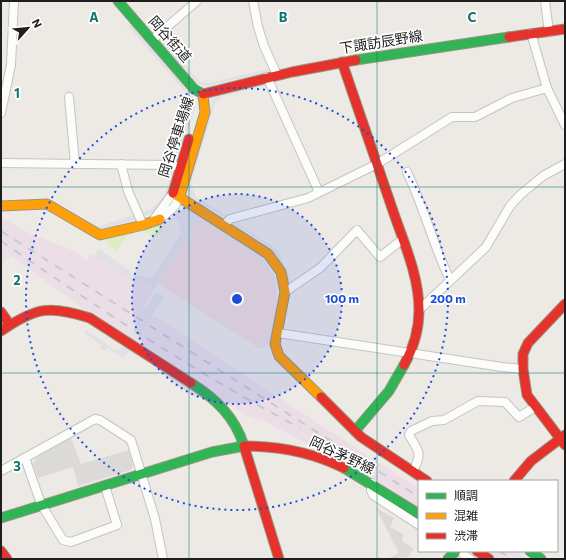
<svg xmlns="http://www.w3.org/2000/svg" width="566" height="560" viewBox="0 0 566 560" font-family="Commissioner,'Noto Sans JP',sans-serif">
  <rect width="100%" height="100%" fill="#edeae6"/>
  <path fill="#dcdad8" d="M71 438 81 464 129 450 133 465 131 470 78 486 73 467 38 478 33 464 36 458Z"/>
  <path fill="#f0dcdc" d="M200 219 259 258 269 271 276 291 277 301 266 344 257 347 158 284Z"/>
  <g fill="#ebdee7">
    <path d="M1 217 29 233 74 251 86 261 91 254 137 284 140 279 154 289 143 309 419 489V509L347 461 311 446 267 422 249 417 92 315 11 256 3 263 1 261Z"/>
    <path d="M485 551H515L527 559H498Z"/>
  </g>
  <path fill="#dbdad8" d="M376 508 394 518 390 527 403 534 402 541 414 549 408 557 387 559 399 553Z"/>
  <path fill="#deecc2" d="M162 221 164 228 157 236H151L142 231 136 232 133 236 128 234 117 251 121 255 108 245V238Z"/>
  <g fill="#e1e1e5">
    <path d="M132 24 194 99 195 107 183 149 177 160 167 162 175 157 191 106 189 96 128 26H125Z"/>
    <path d="M160 37 200 82 209 83 272 68 271 72 207 86 198 84 194 80 159 40Z"/>
    <path d="M265 83 268 85 223 96 215 103 191 183 196 197 228 216 224 217 190 197 187 191 206 121 213 100 217 96Z"/>
    <path d="M166 167 171 168 173 175 165 201 154 212 143 217 139 214 151 209 164 196 171 173Z"/>
    <path d="M183 206 202 216 262 257 273 274 277 291H276L266 266 259 258 200 219 154 289 140 279 137 285 94 256 99 249 137 276 142 275 146 278 153 277 180 235 181 229 175 215 177 209Z"/>
    <path d="M136 214 137 219 100 231 94 228Z"/>
    <path d="M234 221 278 250 292 284 288 283 274 253 263 243 236 225Z"/>
    <path d="M156 292 164 297 124 359 108 348 105 351 100 348 102 345 84 333 86 330 118 352Z"/>
    <path d="M277 301 279 304 269 343 263 348 257 347 266 343Z"/>
  </g>
  <g fill="none" stroke-linecap="round" stroke-linejoin="round">
    <g stroke="#c5c4c2" stroke-width="10">
      <g id="street">
        <path d="M253 1 258 27 264 46 277 75"/>
        <path d="M545 1 549 32"/>
        <path d="M531 33 547 88 565 125"/>
        <path d="M152 40 197 1"/>
        <path d="M267 77 319 192"/>
        <path d="M69 97 75 164"/>
        <path d="M1 113 11 65 14 1"/>
        <path d="M1 163 171 165 180 167"/>
        <path d="M121 164 128 191 143 225"/>
        <path d="M407 172C424 207 433 245 450 280"/>
        <path d="M160 219 174 207 180 196"/>
        <path d="M152 222 173 193"/>
        <path d="M224 225 230 219 308 198 377 164 452 117H475L512 98 547 88"/>
        <path d="M285 292 320 268 357 230 380 257 403 239"/>
        <path d="M419 310 486 247 510 206 520 195 543 176 565 164"/>
        <path d="M278 333 502 367 523 369"/>
        <path d="M25 458 41 504 63 540 71 542 117 525 105 486"/>
        <path d="M1 471 95 419 100 420 131 440 155 519 163 559"/>
        <path d="M413 472C422 451 420 454 409 435L411 431 432 421 444 420 478 401 505 402 519 417 535 407"/>
        <path d="M372 483 371 490 373 495 419 525"/>
        <path d="M463 554 470 559"/>
      </g>
    </g>
    <g stroke="#98967e" stroke-width="11">
      <g id="fast">
        <path d="M118 1 194 89 203 94"/>
        <path d="M356 60 509 37"/>
        <path d="M355 431 389 391 404 365"/>
        <path d="M344 468 419 514"/>
        <path d="M1 518 212 452 244 446C235 417 216 399 191 383"/>
        <path d="M530 551 541 559"/>
        <path d="M448 559 456 551"/>
      </g>
    </g>
    <g stroke="#98967e" stroke-width="11">
      <g id="slow">
        <path d="M173 193 268 254 281 272 285 292 275 344 279 356 321 397"/>
        <path d="M180 196 205 112 203 94"/>
        <path d="M1 206 47 204 100 235 143 225 160 219"/>
      </g>
    </g>
    <g stroke="#98967e" stroke-width="11">
      <g id="jam">
        <path d="M509 37 565 29"/>
        <path d="M342 62C359 111 375 159 392 208 403 241 419 275 419 310 419 329 413 349 404 365"/>
        <path d="M203 94 292 72 356 60"/>
        <path d="M173 193 189 139"/>
        <path d="M565 304 528 343 523 354V369L527 395 565 445"/>
        <path d="M1 312 10 325"/>
        <path d="M1 331C36 307 50 305 90 318L191 383"/>
        <path d="M321 397 361 437 427 481"/>
        <path d="M514 481 531 461 565 435"/>
        <path d="M1 551 7 559"/>
        <path d="M477 551 489 559"/>
        <path d="M279 559 244 446C279 446 312 452 344 468"/>
      </g>
    </g>
    <use href="#street" stroke="#fcfcfb" stroke-width="8"/>
    <use href="#fast" stroke="#30b455" stroke-width="9"/>
    <use href="#slow" stroke="#ff9f0a" stroke-width="9"/>
    <use href="#jam" stroke="#e5322d" stroke-width="9"/>
    <g stroke="#cacac9" stroke-width="2" stroke-dasharray="8 8" stroke-linecap="butt">
      <path d="M1 231 419 497"/>
      <path d="M1 241C98 308 196 373 300 428"/>
      <path d="M499 551 512 559"/>
    </g>
  </g>
  <path fill="none" stroke="#0f766e" stroke-width="1" stroke-opacity="0.55" d="M189 1V559M377 1V559M1 187H565M1 373H565"/>
  <circle cx="237" cy="299" r="105" fill="#1d4ed8" fill-opacity=".12"/>
  <g fill="none" stroke="#1d4ed8" stroke-width="2" stroke-dasharray="2 4">
    <circle cx="237" cy="299" r="105"/>
    <circle cx="237" cy="299" r="211"/>
  </g>
  <g text-anchor="middle" stroke-width="3.5" stroke-linejoin="round" paint-order="stroke">
    <g font-size="14" fill="#1e1e1e" stroke="#fff">
      <text transform="translate(170 39) rotate(49)" y="5">岡谷街道</text>
      <text transform="translate(381 42) rotate(-9)" y="5">下諏訪辰野線</text>
      <text transform="translate(176 137) rotate(-72)" y="5">岡谷停車場線</text>
      <text transform="translate(342 455) rotate(25)" y="5">岡谷茅野線</text>
    </g>
  </g>
  <g font-size="13" text-anchor="middle" font-weight="bold" fill="#0f766e" stroke="#fff" stroke-width="3.5" stroke-linejoin="round" paint-order="stroke">
    <text x="94" y="22">A</text>
    <text x="283" y="22">B</text>
    <text x="472" y="22">C</text>
    <text x="17" y="98">1</text>
    <text x="17" y="285">2</text>
    <text x="17" y="471">3</text>
  </g>
  <circle cx="237" cy="299" r="6" fill="#1d4ed8" stroke="#fff" stroke-width="2"/>
  <g font-size="12" text-anchor="middle" font-weight="bold" fill="#1d4ed8" stroke="#fff" stroke-width="3.5" stroke-linejoin="round" paint-order="stroke">
    <text x="342" y="303">100 m</text>
    <text x="448" y="303">200 m</text>
  </g>
  <rect width="566" height="560" fill="none" stroke="#1e1e1e" stroke-width="4"/>
  <rect x="418" y="480" width="140" height="72" fill="#ffffff" stroke="#a5a5a5"/>
  <rect x="426" y="493" width="20" height="6" fill="#30b455" stroke="#a5a5a5"/>
  <text x="454" y="500" font-size="12" fill="#1e1e1e">順調</text>
  <rect x="426" y="513" width="20" height="6" fill="#ff9f0a" stroke="#a5a5a5"/>
  <text x="454" y="520" font-size="12" fill="#1e1e1e">混雑</text>
  <rect x="426" y="533" width="20" height="6" fill="#e5322d" stroke="#a5a5a5"/>
  <text x="454" y="540" font-size="12" fill="#1e1e1e">渋滞</text>
  <g transform="translate(28 28) rotate(63)" stroke="#ffffff" stroke-width="3" paint-order="stroke">
  <path d="M0-3L7 15L0 10L-7 15Z" fill="#1e1e1e"/>
  <text y="-6" font-size="11" font-weight="bold" text-anchor="middle" fill="#1e1e1e">N</text>
  </g>
</svg>
